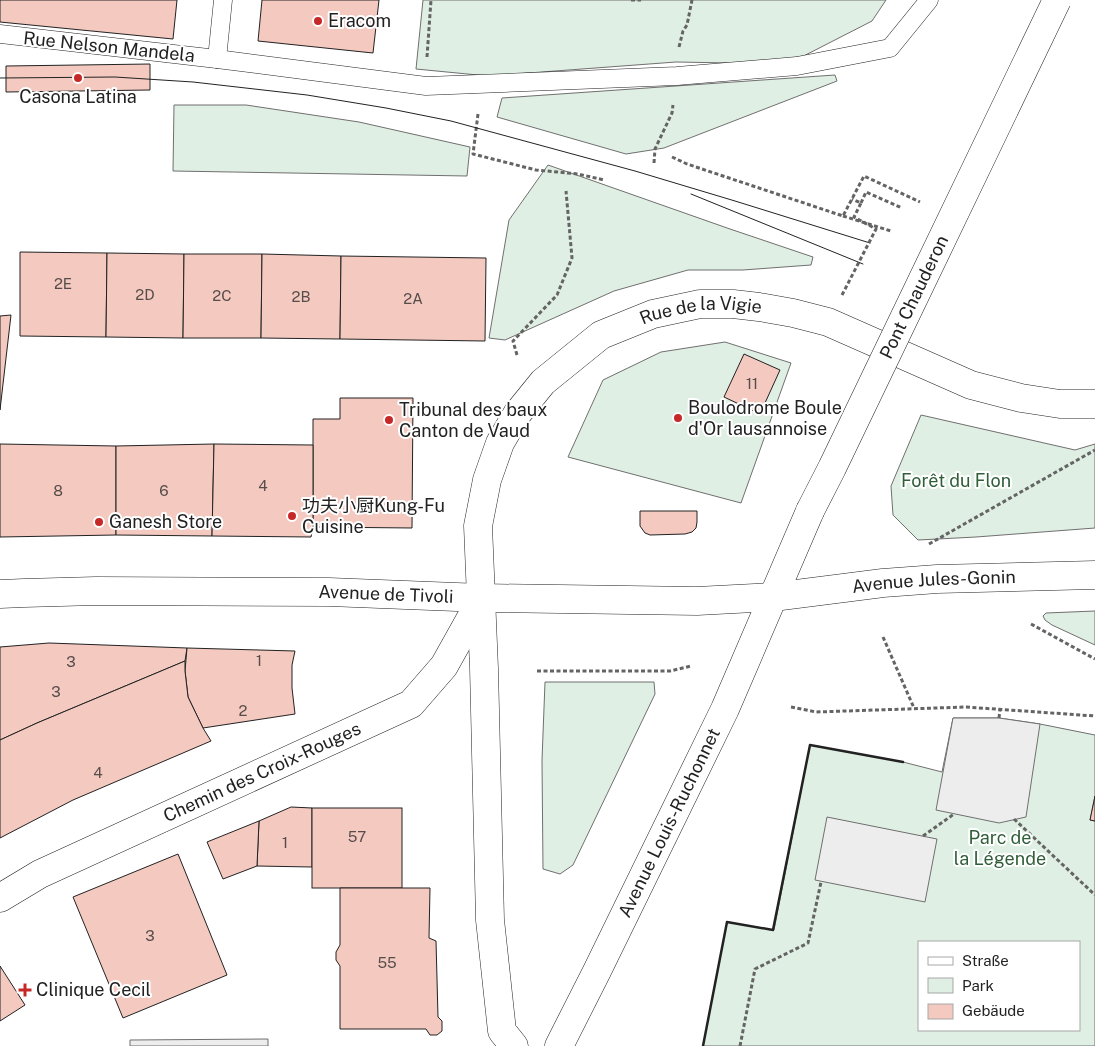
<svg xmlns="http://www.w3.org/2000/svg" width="1095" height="1046" viewBox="0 0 1095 1046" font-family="'Public Sans','Noto Sans SC',sans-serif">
  <rect width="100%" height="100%" fill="#fff"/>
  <g fill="#e0efe3" stroke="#6f6f6f" fill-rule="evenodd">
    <path d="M423 0H886L872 21 788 64 676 62 488 76 416 69Z"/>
    <path d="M835 75 837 81 664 148 626 154 497 117 502 98Z"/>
    <path d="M174 105H246L359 122 470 147 467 176 173 171Z"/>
    <path d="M548 165 730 229 813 257 811 265 743 270H688L614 291 505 340 489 338 509 220Z"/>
    <path d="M725 342 791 363 741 503 568 457 603 380 661 352Z"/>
    <path d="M921 415 1075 450 1095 444V528L976 537 918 540 893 515 891 486Z"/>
    <path d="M1095 611V645L1052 625 1045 620 1043 616 1046 613Z"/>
    <path d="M545 682H654L655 694 573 865 560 874 543 869 542 760Z"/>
    <path d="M953 718H999L1040 724 1095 735V796L1090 820 1095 821V1046H703L727 922 774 930 810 745 903 762 942 772ZM919 942H1079V1030H919Z"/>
  </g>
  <g fill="#ededed" stroke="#6f6f6f">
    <path d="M953 718H999L1040 724 1026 817 999 823 936 810Z"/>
    <path d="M827 817 937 839 925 902 815 880Z"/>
    <path d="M268 1039V1046H130V1040Z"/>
  </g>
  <g fill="#f3c9c0" stroke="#222">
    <path d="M0 0H177L173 39 0 22Z"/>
    <path d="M262 0H379L373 53 258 41Z"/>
    <path d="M150 64V90L6 92V66Z"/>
    <path d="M20 252 107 253 106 337 20 336Z"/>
    <path d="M107 253 184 254 183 338 106 337Z"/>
    <path d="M184 254H262L261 338H183Z"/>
    <path d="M262 254 341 256 340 339 261 338Z"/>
    <path d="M341 256 486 258 485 341 340 339Z"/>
    <path d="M11 315 0 410V316Z"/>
    <path d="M744 354 780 370 760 414 724 397Z"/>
    <path d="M340 398H413L412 528 313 527V419H340Z"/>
    <path d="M0 444 116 446V535L0 537Z"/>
    <path d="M214 444 212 536 116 535V446Z"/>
    <path d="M214 444 313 445V527L311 537 212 536Z"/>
    <path d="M640 511H697V522L696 528 692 532 685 534 650 535 645 533 640 526Z"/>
    <path d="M49 643 187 648 185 661 37 723 0 740V647Z"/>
    <path d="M187 648 295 651 292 665V688L295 714 203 728 188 697 185 671Z"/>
    <path d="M185 661V671L188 697 203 728 211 741 73 800 0 838V740L37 723Z"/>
    <path d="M1095 796V821L1090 820Z"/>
    <path d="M291 807 312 808V867L257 866 259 821Z"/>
    <rect x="312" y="808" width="90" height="80"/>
    <path d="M259 821 257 866 223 879 207 842Z"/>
    <path d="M178 854 227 975 123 1018 73 897Z"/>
    <path d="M340 888H430L429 938 436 941 438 1017 442 1021V1031L437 1035H430L426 1029H340V966L336 960V952L340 945Z"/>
    <path d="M0 966 25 1005 0 1021Z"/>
  </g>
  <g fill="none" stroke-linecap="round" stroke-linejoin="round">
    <g stroke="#222" stroke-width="19">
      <g id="service">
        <path d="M0 34 217 59 426 86 677 76 797 66 890 48 929 0"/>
        <path d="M217 59 223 0"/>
      </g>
    </g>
    <g stroke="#222" stroke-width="29">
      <g id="minor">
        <path id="s1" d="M0 898 40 874 411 704 444 666 482 598"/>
      </g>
    </g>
    <g stroke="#222" stroke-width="29">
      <g id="tertiary">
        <path id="s2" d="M514 1046 502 1031 490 920 484 668 478 526 487 480 500 443 517 414 543 382 601 335 653 314 700 304H733L759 307 793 313 828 322 971 385 1021 398 1060 404H1095"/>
      </g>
    </g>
    <g stroke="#222" stroke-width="29">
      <g id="secondary">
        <path id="s3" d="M559 1046 597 971 725 709 810 511"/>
      </g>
    </g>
    <g stroke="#222" stroke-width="29">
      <g id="primary">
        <path id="s4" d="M0 594 24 593 96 591 329 592 482 598 697 601 773 597 883 583 937 579 1095 575"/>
      </g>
    </g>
    <g stroke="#646464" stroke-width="3" stroke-dasharray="4 2.5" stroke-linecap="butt">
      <path d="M631 0H641"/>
      <path d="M679 47 683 31 687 25 692 0"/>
      <path d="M427 57 431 0"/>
      <path d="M478 114 473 154 536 170 578 174 604 180"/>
      <path d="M672 157 687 164 843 216 864 176 920 202"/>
      <path d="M654 163 655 149 672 113 673 105"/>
      <path d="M861 203 866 192 902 208"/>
      <path d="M843 216 891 231"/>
      <path d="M517 355 513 341 557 295 572 258 566 191"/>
      <path d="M929 544 1095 450"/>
      <path d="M1031 624 1095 659"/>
      <path d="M883 637 914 708"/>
      <path d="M537 671H670L691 666"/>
      <path d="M791 707 816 712 966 707 1095 716"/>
      <path d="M999 718 1000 709"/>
      <path d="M1014 819 1095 895"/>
      <path d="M923 836 954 814"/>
      <path d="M740 1046 755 969 808 943 821 882"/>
    </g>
    <use href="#service" stroke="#fff" stroke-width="18"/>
    <use href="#minor" stroke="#fff" stroke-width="28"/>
    <use href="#tertiary" stroke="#fff" stroke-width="28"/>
    <use href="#secondary" stroke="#fff" stroke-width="28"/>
    <use href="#primary" stroke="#fff" stroke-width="28"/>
    <g stroke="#222" stroke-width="1">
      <path d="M0 78 115 77 193 82 307 95 386 108 451 121 635 171 735 201 870 243"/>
      <path d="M691 194 863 264"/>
    </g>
    <g stroke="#222" stroke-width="29" stroke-linecap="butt">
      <g id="secondary-bridge">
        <path id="s5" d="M810 511 832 468 1057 0"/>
      </g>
    </g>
    <path stroke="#646464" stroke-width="3" stroke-dasharray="4 2.5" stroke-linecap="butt" d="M842 295 876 229 854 217 861 203 852 199"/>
    <use href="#secondary-bridge" stroke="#fff" stroke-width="28"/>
    <path stroke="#222" stroke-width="2.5" d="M703 1046 727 922 773 930 810 745 903 762"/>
  </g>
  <g fill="#c62828" stroke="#fff" stroke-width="2">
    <circle cx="318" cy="21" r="5"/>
    <circle cx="78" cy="78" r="5"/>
    <circle cx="678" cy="418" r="5"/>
    <circle cx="389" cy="420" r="5"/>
    <circle cx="292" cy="516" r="5"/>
    <circle cx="99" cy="522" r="5"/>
    <path d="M22.5 982.5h5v5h5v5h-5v5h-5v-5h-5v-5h5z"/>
  </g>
  <g text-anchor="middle" stroke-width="4" stroke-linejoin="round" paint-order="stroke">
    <g font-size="15" fill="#564c4a">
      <text x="63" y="289">2E</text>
      <text x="145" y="300">2D</text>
      <text x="222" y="301">2C</text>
      <text x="301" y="302">2B</text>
      <text x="413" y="304">2A</text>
      <text x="752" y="389">11</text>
      <text x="263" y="491">4</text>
      <text x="58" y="496">8</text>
      <text x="164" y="496">6</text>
      <text x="259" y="666">1</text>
      <text x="71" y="667">3</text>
      <text x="56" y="697">3</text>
      <text x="243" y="716">2</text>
      <text x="98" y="778">4</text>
      <text x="357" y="842">57</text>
      <text x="285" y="848">1</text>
      <text x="150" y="941">3</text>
      <text x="387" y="968">55</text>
    </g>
    <g font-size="18" fill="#222" stroke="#fff" text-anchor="start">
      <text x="328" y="27">Eracom</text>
      <text x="78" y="103" text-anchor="middle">Casona Latina</text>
      <text x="688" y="414">Boulodrome Boule<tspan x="688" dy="21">d'Or lausannoise</tspan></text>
      <text x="399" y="416">Tribunal des baux<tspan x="399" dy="21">Canton de Vaud</tspan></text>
      <text x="302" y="512">功夫小厨Kung-Fu<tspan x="302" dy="21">Cuisine</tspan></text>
      <text x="109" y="528">Ganesh Store</text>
      <text x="36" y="996">Clinique Cecil</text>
    </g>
    <g font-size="18" fill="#222" stroke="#fff">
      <text transform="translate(109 47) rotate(6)" y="6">Rue Nelson Mandela</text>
      <text dy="6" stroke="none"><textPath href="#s5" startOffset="238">Pont Chauderon</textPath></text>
      <text dy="6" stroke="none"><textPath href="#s2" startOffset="865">Rue de la Vigie</textPath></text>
      <text dy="6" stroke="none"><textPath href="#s4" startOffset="935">Avenue Jules-Gonin</textPath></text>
      <text dy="6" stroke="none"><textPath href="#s4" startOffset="386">Avenue de Tivoli</textPath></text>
      <text dy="6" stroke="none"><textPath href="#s1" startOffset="291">Chemin des Croix-Rouges</textPath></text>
      <text dy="6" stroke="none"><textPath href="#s3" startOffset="249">Avenue Louis-Ruchonnet</textPath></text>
    </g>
    <g font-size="18" fill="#2f5e38" stroke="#fff">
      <text x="956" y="487">Forêt du Flon</text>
      <text x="1000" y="844">Parc de<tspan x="1000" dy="21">la Légende</tspan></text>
    </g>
  </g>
  <rect x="918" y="941" width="162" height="90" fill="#ffffff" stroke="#a7a7a7"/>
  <rect x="928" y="957" width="25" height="8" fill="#ffffff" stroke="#a7a7a7"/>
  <text x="962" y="966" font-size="15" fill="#222222">Straße</text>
  <rect x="928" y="978" width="25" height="15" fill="#e0efe3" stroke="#a7a7a7"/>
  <text x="962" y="991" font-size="15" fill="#222222">Park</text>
  <rect x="928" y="1004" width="25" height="15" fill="#f3c9c0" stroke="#a7a7a7"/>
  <text x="962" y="1016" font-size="15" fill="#222222">Gebäude</text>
</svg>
